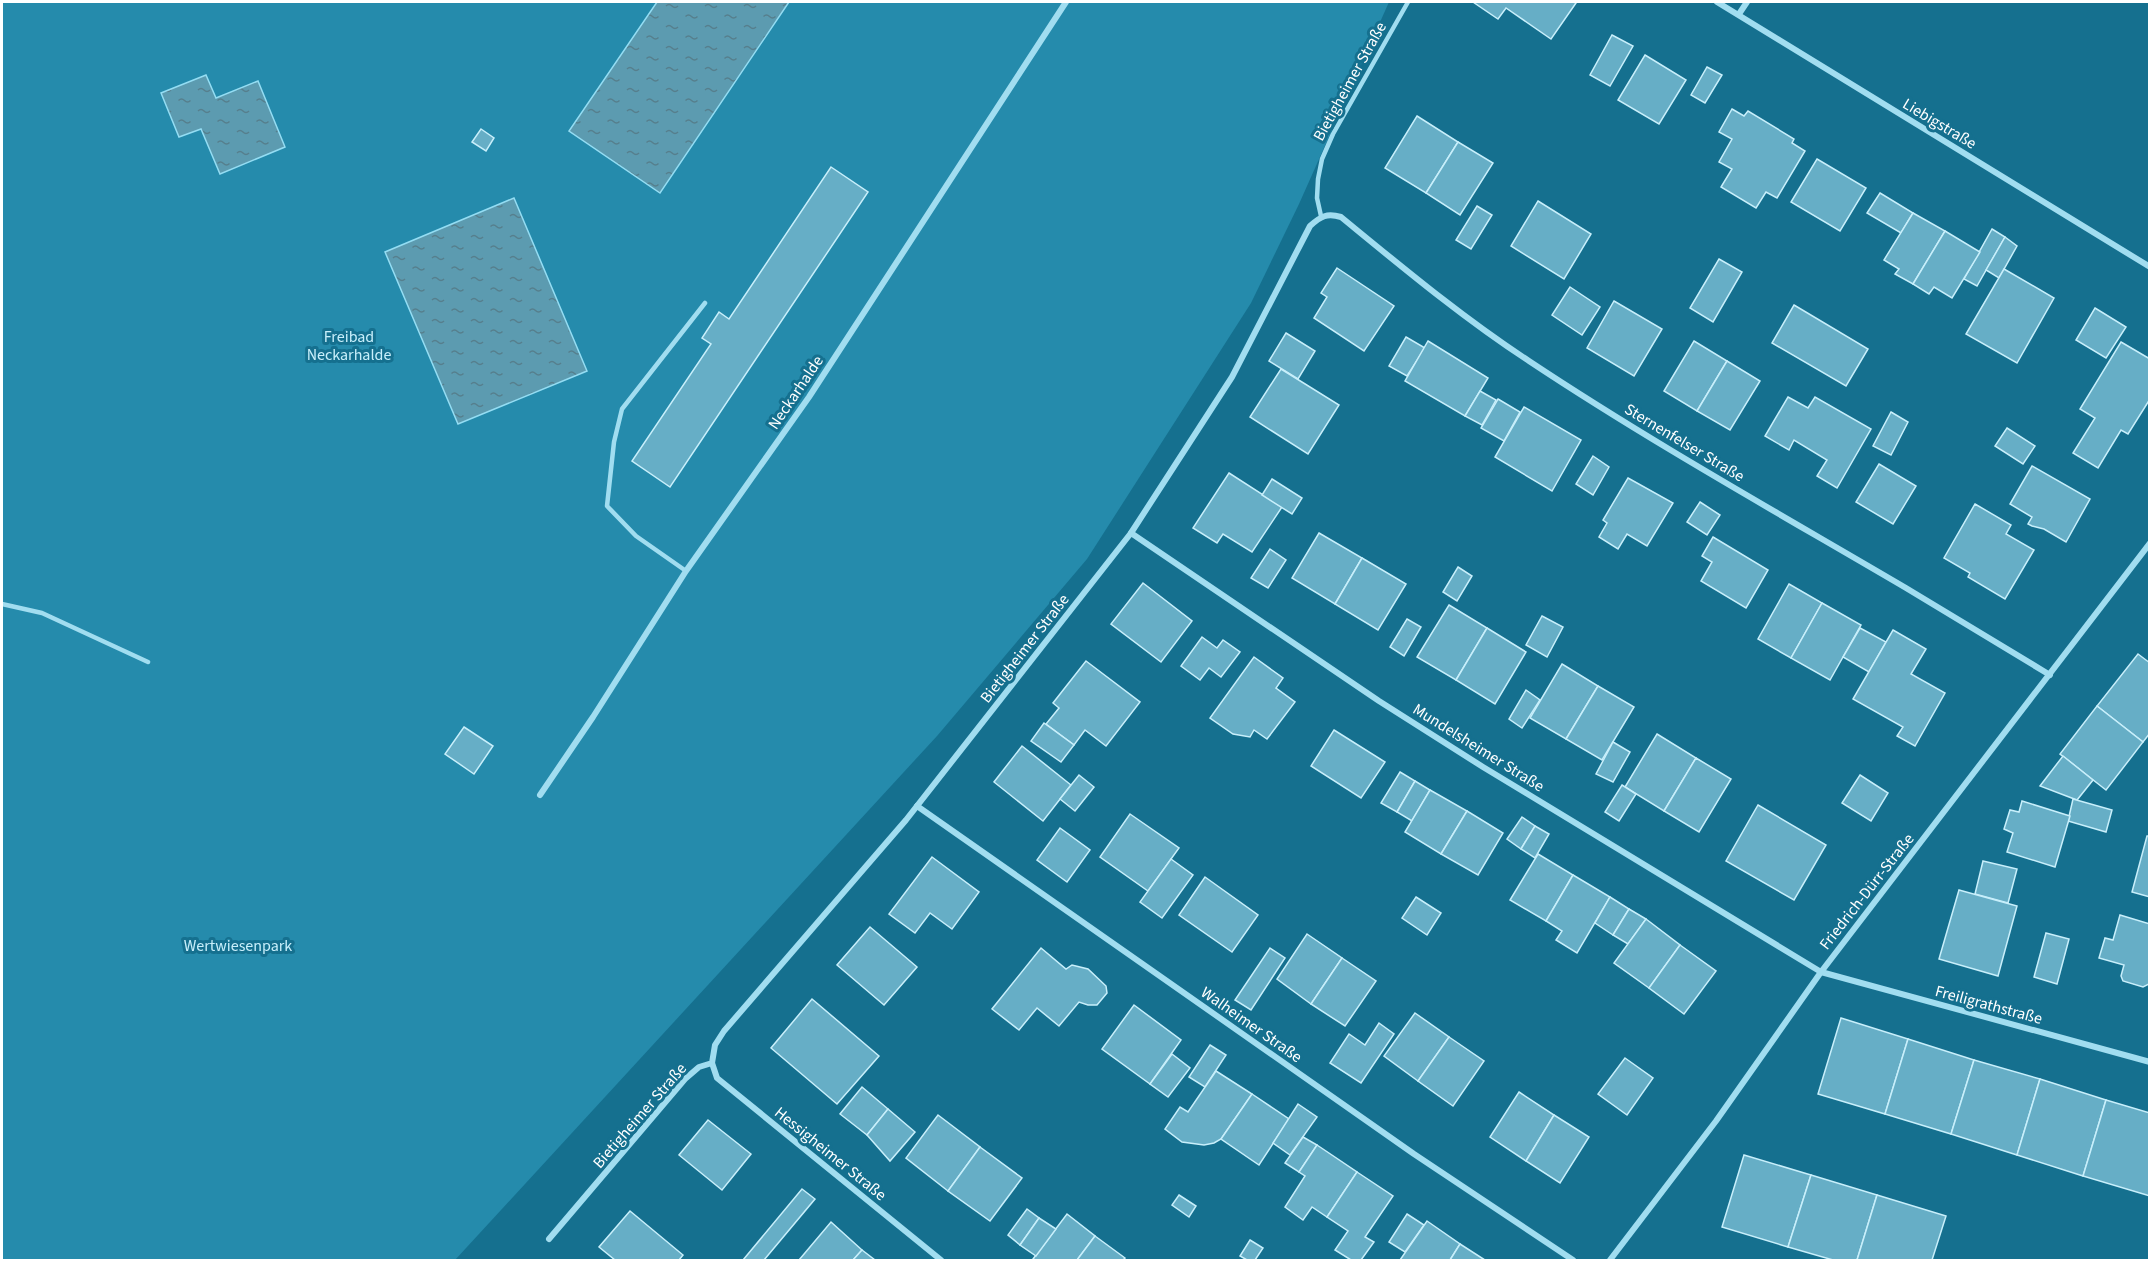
<svg xmlns="http://www.w3.org/2000/svg" width="2151" height="1262" viewBox="0 0 2151 1262" font-family="'Source Sans 3',sans-serif">
  <defs>
    <pattern id="water-ripples" width="26" height="14" patternUnits="userSpaceOnUse" patternTransform="scale(1.5)"><rect width="26" height="14" fill="#5c9bb0"/><path d="M2 4q2-2 4 0t4 0M15 11q2-2 4 0t4 0" fill="none" stroke="#567f8d"/></pattern>
  </defs>
  <rect width="100%" height="100%" fill="#15708f"/>
  <path fill="#258bac" d="M2 2H1389L1299 204 1251 303 1087 559 937 736 455 1260H2Z"/>
  <g fill="url(#water-ripples)" stroke="#94ddf3" stroke-width="1.5">
    <path d="M657 2H789L660 193 569 131Z"/>
    <path d="M206 75 216 98 258 81 285 147 220 174 201 129 179 137 161 93Z"/>
    <path d="M514 198 587 371 458 424 385 252Z"/>
  </g>
  <g fill="#66aec6" stroke="#c8effb" stroke-width="1.5">
    <path d="M1473 2H1574L1576 3 1551 39 1506 8 1498 19Z"/>
    <path d="M1612 35 1633 46 1610 86 1590 75Z"/>
    <path d="M1645 55 1686 80 1659 124 1618 100Z"/>
    <path d="M1707 67 1722 75 1705 103 1691 95Z"/>
    <path d="M1732 109 1744 116 1748 111 1794 139 1792 143 1805 151 1777 198 1766 192 1756 208 1721 187 1732 169 1719 162 1732 139 1719 132Z"/>
    <path d="M1417 116 1458 142 1426 193 1385 168Z"/>
    <path d="M481 129 494 138 486 151 472 142Z"/>
    <path d="M1458 142 1493 163 1460 215 1426 193Z"/>
    <path d="M1817 159 1866 188 1840 231 1791 202Z"/>
    <path d="M831 167 868 192 670 487 632 461 711 344 702 338 719 312 729 319Z"/>
    <path d="M1880 193 1913 213 1901 233 1867 213Z"/>
    <path d="M1538 201 1591 234 1564 279 1511 246Z"/>
    <path d="M1477 206 1492 215 1471 249 1456 240Z"/>
    <path d="M1913 213 1945 231 1913 284 1895 274 1899 269 1884 260Z"/>
    <path d="M1992 229 2005 237 1977 286 1964 279Z"/>
    <path d="M1945 231 1980 252 1952 298 1934 287 1929 294 1913 284Z"/>
    <path d="M2005 237 2017 246 1999 278 1986 270Z"/>
    <path d="M1719 259 1742 272 1713 322 1690 308Z"/>
    <path d="M1337 268 1394 306 1364 351 1314 318 1327 297 1321 293Z"/>
    <path d="M2004 269 2054 298 2017 363 1966 334Z"/>
    <path d="M1570 287 1600 307 1582 335 1552 315Z"/>
    <path d="M1614 301 1662 329 1634 376 1587 348Z"/>
    <path d="M1794 305 1868 349 1846 386 1772 343Z"/>
    <path d="M2095 308 2126 327 2106 358 2076 340Z"/>
    <path d="M1286 333 1315 351 1298 379 1269 361Z"/>
    <path d="M1406 337 1425 348 1407 376 1389 366Z"/>
    <path d="M1428 341 1488 378 1465 416 1405 381Z"/>
    <path d="M1694 341 1727 361 1697 411 1664 391Z"/>
    <path d="M2121 342 2150 359V399L2128 434 2121 430 2098 468 2073 453 2095 418 2080 409Z"/>
    <path d="M1727 361 1760 381 1730 430 1697 411Z"/>
    <path d="M1281 369 1339 405 1308 454 1250 417Z"/>
    <path d="M1480 391 1496 400 1482 425 1465 416Z"/>
    <path d="M1788 397 1808 408 1815 397 1871 429 1837 488 1817 476 1827 460 1794 440 1789 450 1765 436Z"/>
    <path d="M1498 399 1520 412 1504 441 1481 428Z"/>
    <path d="M1524 407 1581 440 1552 491 1495 457Z"/>
    <path d="M1891 412 1908 422 1891 455 1873 446Z"/>
    <path d="M2007 428 2035 446 2023 464 1995 446Z"/>
    <path d="M1593 456 1609 467 1593 495 1576 484Z"/>
    <path d="M1879 464 1916 486 1893 524 1856 502Z"/>
    <path d="M2032 466 2090 499 2066 542 2044 529 2032 526 2028 524 2032 517 2010 504Z"/>
    <path d="M1229 473 1282 507 1252 552 1223 534 1217 543 1193 528Z"/>
    <path d="M1628 478 1673 503 1647 546 1627 534 1618 549 1599 537 1607 523 1603 520Z"/>
    <path d="M1272 479 1302 498 1292 514 1262 495Z"/>
    <path d="M1700 502 1720 515 1707 535 1687 522Z"/>
    <path d="M1975 504 2011 525 2006 534 2034 550 2005 599 1968 577 1970 573 1944 558Z"/>
    <path d="M1319 533 1362 558 1335 604 1292 578Z"/>
    <path d="M1713 537 1768 570 1746 608 1701 581 1712 562 1702 556Z"/>
    <path d="M1270 549 1286 560 1268 588 1251 578Z"/>
    <path d="M1362 558 1406 584 1378 630 1335 604Z"/>
    <path d="M1458 567 1472 576 1457 601 1443 592Z"/>
    <path d="M1143 583 1192 621 1161 662 1111 624Z"/>
    <path d="M1789 584 1822 603 1791 658 1758 639Z"/>
    <path d="M1822 603 1861 625 1830 680 1791 658Z"/>
    <path d="M1449 605 1487 628 1456 680 1417 657Z"/>
    <path d="M1542 616 1563 627 1547 657 1526 645Z"/>
    <path d="M1407 619 1421 627 1404 656 1390 647Z"/>
    <path d="M1487 628 1526 652 1495 704 1456 680Z"/>
    <path d="M1860 628 1886 642 1869 672 1843 657Z"/>
    <path d="M1893 630 1926 649 1911 674 1945 693 1915 746 1897 736 1903 727 1853 699Z"/>
    <path d="M1202 637 1217 648 1223 640 1240 652 1221 677 1209 668 1200 680 1181 666Z"/>
    <path d="M2138 654 2150 663V733L2143 742 2097 706Z"/>
    <path d="M1254 657 1283 678 1276 688 1295 702 1267 739 1254 730 1250 737 1233 734 1210 718Z"/>
    <path d="M1086 661 1140 702 1106 746 1085 730 1074 745 1046 724 1059 708 1053 703Z"/>
    <path d="M1562 664 1598 686 1566 739 1530 718Z"/>
    <path d="M1598 686 1634 707 1602 760 1566 739Z"/>
    <path d="M1526 690 1540 700 1522 728 1509 719Z"/>
    <path d="M2097 706 2143 742 2106 790 2060 754Z"/>
    <path d="M1044 723 1074 745 1061 762 1031 741Z"/>
    <path d="M464 727 493 746 474 774 445 754Z"/>
    <path d="M1334 730 1385 762 1361 798 1311 766Z"/>
    <path d="M1657 734 1696 758 1664 811 1625 787Z"/>
    <path d="M1613 742 1630 752 1613 782 1596 774Z"/>
    <path d="M1022 746 1071 785 1043 821 994 782Z"/>
    <path d="M2063 756 2093 780 2077 800 2040 786Z"/>
    <path d="M1696 758 1731 779 1699 832 1664 811Z"/>
    <path d="M1400 772 1415 781 1397 812 1381 803Z"/>
    <path d="M1079 775 1094 787 1075 811 1060 799Z"/>
    <path d="M1860 775 1888 793 1871 821 1842 803Z"/>
    <path d="M1415 781 1430 790 1412 821 1397 812Z"/>
    <path d="M1622 785 1636 794 1619 821 1605 812Z"/>
    <path d="M1430 790 1467 811 1441 854 1405 832Z"/>
    <path d="M2073 799 2112 810 2106 832 2068 821Z"/>
    <path d="M2022 801 2070 816 2055 867 2007 852 2013 833 2004 829 2010 810 2019 812Z"/>
    <path d="M1758 805 1826 845 1794 900 1726 861Z"/>
    <path d="M1467 811 1503 833 1478 875 1441 854Z"/>
    <path d="M1130 814 1179 848 1148 891 1100 857Z"/>
    <path d="M1522 817 1535 826 1521 849 1507 839Z"/>
    <path d="M1535 826 1549 834 1535 858 1521 849Z"/>
    <path d="M1060 828 1090 850 1067 882 1037 860Z"/>
    <path d="M2147 836H2150V897L2132 892Z"/>
    <path d="M1538 854 1573 875 1546 921 1510 900Z"/>
    <path d="M932 857 979 892 952 929 930 913 915 933 889 914Z"/>
    <path d="M1171 859 1193 875 1162 918 1140 902Z"/>
    <path d="M1983 861 2017 869 2008 903 1975 894Z"/>
    <path d="M1573 875 1610 897 1577 953 1556 940 1562 931 1546 921Z"/>
    <path d="M1205 877 1258 915 1232 952 1179 915Z"/>
    <path d="M1959 890 2017 906 1998 976 1939 959Z"/>
    <path d="M1416 897 1441 913 1427 935 1402 918Z"/>
    <path d="M1610 897 1629 909 1613 935 1595 923Z"/>
    <path d="M1629 909 1646 919 1628 944 1613 935Z"/>
    <path d="M2120 915 2150 924V982L2149 984 2143 987 2123 981 2121 976 2124 965 2099 958 2105 938 2113 940Z"/>
    <path d="M1646 919 1680 945 1649 988 1614 963Z"/>
    <path d="M870 927 917 967 884 1005 837 965Z"/>
    <path d="M2046 933 2069 939 2057 984 2034 977Z"/>
    <path d="M1307 934 1342 958 1311 1004 1277 979Z"/>
    <path d="M1680 945 1716 971 1684 1014 1649 988Z"/>
    <path d="M1041 948 1066 969 1072 965 1088 969 1106 986 1107 993 1097 1005H1088L1079 1002 1059 1026 1037 1008 1019 1030 992 1009Z"/>
    <path d="M1270 948 1285 958 1251 1010 1235 1000Z"/>
    <path d="M1342 958 1376 981 1345 1026 1311 1004Z"/>
    <path d="M812 999 879 1056 837 1104 771 1048Z"/>
    <path d="M1134 1005 1181 1040 1150 1084 1102 1049Z"/>
    <path d="M1415 1013 1449 1037 1418 1081 1384 1056Z"/>
    <path d="M1841 1018 1908 1039 1885 1114 1818 1094Z"/>
    <path d="M1379 1023 1394 1034 1361 1083 1330 1063 1349 1034 1365 1045Z"/>
    <path d="M1449 1037 1484 1061 1453 1106 1418 1081Z"/>
    <path d="M1908 1039 1974 1060 1951 1134 1885 1114Z"/>
    <path d="M1210 1045 1226 1055 1205 1087 1189 1077Z"/>
    <path d="M1172 1054 1190 1068 1168 1097 1150 1084Z"/>
    <path d="M1625 1058 1653 1078 1627 1115 1598 1094Z"/>
    <path d="M1974 1060 2040 1079 2017 1155 1951 1134Z"/>
    <path d="M1216 1071 1252 1094 1221 1139 1214 1143 1204 1145 1182 1142 1165 1129 1180 1107 1188 1112Z"/>
    <path d="M2040 1079 2106 1100 2083 1176 2017 1155Z"/>
    <path d="M862 1087 888 1109 867 1135 840 1114Z"/>
    <path d="M1519 1092 1554 1115 1526 1161 1490 1137Z"/>
    <path d="M1252 1094 1289 1119 1259 1165 1221 1139Z"/>
    <path d="M2106 1100 2150 1113V1196L2083 1176Z"/>
    <path d="M1298 1104 1317 1117 1290 1155 1273 1143Z"/>
    <path d="M888 1109 915 1132 890 1161 867 1135Z"/>
    <path d="M938 1115 980 1147 948 1191 906 1158Z"/>
    <path d="M1554 1115 1589 1137 1560 1183 1526 1161Z"/>
    <path d="M708 1120 751 1154 722 1190 679 1155Z"/>
    <path d="M1303 1137 1317 1145 1299 1172 1285 1163Z"/>
    <path d="M1317 1145 1357 1172 1327 1217 1312 1207 1303 1220 1285 1207 1305 1176 1299 1172Z"/>
    <path d="M980 1147 1022 1178 990 1221 948 1191Z"/>
    <path d="M1744 1155 1811 1175 1788 1247 1722 1227Z"/>
    <path d="M1357 1172 1393 1196 1365 1237 1374 1242 1361 1260H1351L1335 1250 1348 1231 1327 1217Z"/>
    <path d="M1811 1175 1877 1195 1857 1260H1833L1788 1247Z"/>
    <path d="M802 1189 815 1199 764 1260H743Z"/>
    <path d="M1179 1195 1196 1206 1189 1217 1172 1205Z"/>
    <path d="M1877 1195 1946 1216 1932 1260H1857Z"/>
    <path d="M1027 1209 1039 1218 1020 1245 1008 1235Z"/>
    <path d="M630 1211 683 1255 679 1260H615L599 1247Z"/>
    <path d="M1067 1214 1095 1236 1077 1260H1035L1033 1259Z"/>
    <path d="M1407 1214 1424 1225 1405 1252 1389 1242Z"/>
    <path d="M1039 1218 1056 1229 1036 1256 1020 1245Z"/>
    <path d="M1427 1221 1460 1244 1450 1260H1400Z"/>
    <path d="M831 1222 862 1250 853 1260H799Z"/>
    <path d="M1095 1236 1125 1258 1123 1260H1077Z"/>
    <path d="M1250 1240 1263 1248 1255 1260H1247L1240 1256Z"/>
    <path d="M1460 1244 1485 1260H1450Z"/>
    <path d="M862 1250 875 1260H853Z"/>
  </g>
  <g fill="none" stroke-linecap="round" stroke-linejoin="round">
    <g stroke="#a1ddf0" stroke-width="4.5">
      <path d="M1321 216 1317 198 1318 179 1322 159 1333 134 1408 2"/>
      <path d="M686 571 636 536 607 506 614 442 622 409 705 303"/>
      <path d="M2 604 42 613 148 662"/>
    </g>
    <g stroke="#a1ddf0" stroke-width="6">
      <path d="M1717 2 2150 267"/>
      <path d="M1739 14 1747 2"/>
      <path d="M1131 533 1379 701 1483 767 1821 972 2150 1062"/>
      <path d="M540 795 593 717 686 571 809 397 1066 2"/>
      <path d="M917 806 1414 1154 1573 1260"/>
      <path d="M712 1063 717 1078 941 1260"/>
      <path d="M549 1239 685 1079 699 1067 712 1063 715 1045 724 1031 906 820 1131 533 1232 377 1310 226C1321 216 1327 213 1341 217 1402 267 1463 318 1529 361 1651 442 1780 514 1906 588 1954 617 2002 646 2050 675"/>
      <path d="M1610 1260 1716 1121 1821 972 2150 543"/>
    </g>
  </g>
  <g text-anchor="middle" stroke-width="6" stroke-linejoin="round" paint-order="stroke">
    <g font-size="16" fill="#fff" stroke="#15708f">
      <text transform="translate(1349 81) rotate(-61)" y="6">Bietigheimer Straße</text>
      <text transform="translate(1940 123) rotate(31)" y="6">Liebigstraße</text>
      <text transform="translate(795 392) rotate(-56)" y="6">Neckarhalde</text>
      <text transform="translate(1685 442) rotate(31)" y="6">Sternenfelser Straße</text>
      <text transform="translate(1024 648) rotate(-52)" y="6">Bietigheimer Straße</text>
      <text transform="translate(1479 747) rotate(32)" y="6">Mundelsheimer Straße</text>
      <text transform="translate(1866 891) rotate(-52)" y="6">Friedrich-Dürr-Straße</text>
      <text transform="translate(1989 1004) rotate(15)" y="6">Freiligrathstraße</text>
      <text transform="translate(1252 1024) rotate(35)" y="6">Walheimer Straße</text>
      <text transform="translate(639 1115) rotate(-49)" y="6">Bietigheimer Straße</text>
      <text transform="translate(831 1153) rotate(39)" y="6">Hessigheimer Straße</text>
    </g>
    <g font-size="16" fill="#c8effb" stroke="#15708f">
      <text x="349" y="342">Freibad<tspan x="349" dy="18">Neckarhalde</tspan></text>
      <text x="238" y="951">Wertwiesenpark</text>
    </g>
  </g>
  <rect width="2151" height="1262" fill="none" stroke="#ffffff" stroke-width="6"/>
</svg>
